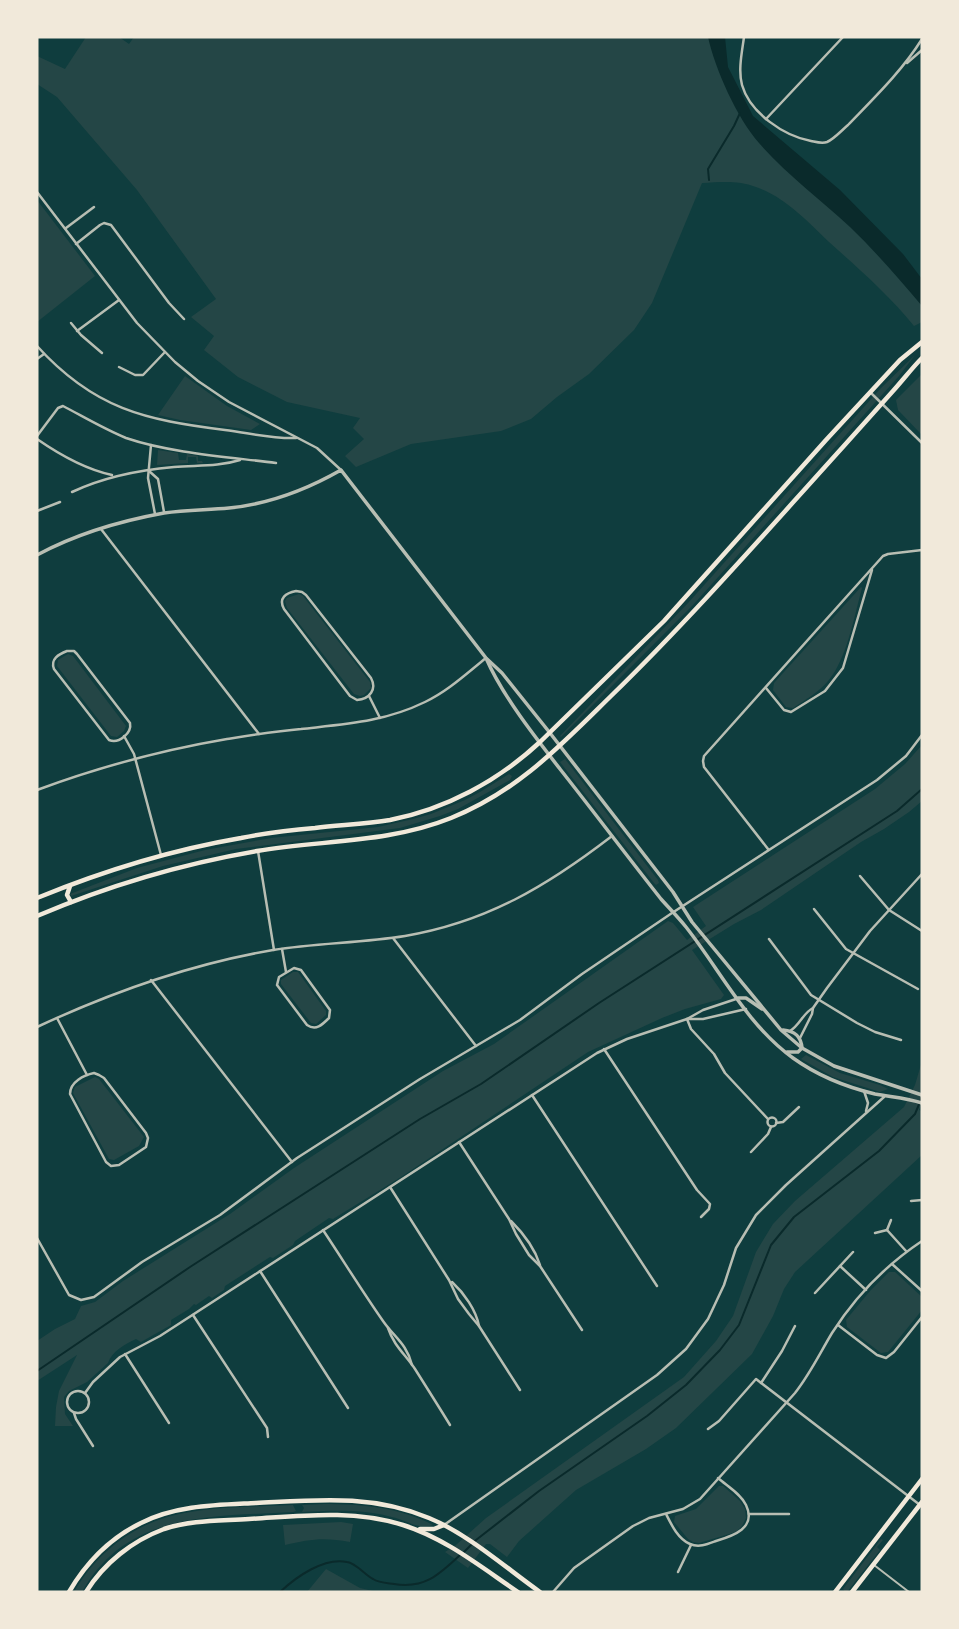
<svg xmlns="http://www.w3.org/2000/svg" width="959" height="1629" viewBox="0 0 959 1629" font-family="'Exo 2',sans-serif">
  <rect width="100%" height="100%" fill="#0f3d3e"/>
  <g fill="#244646">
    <path d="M86 37H119L129 44 134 37H724L726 82 737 108 747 121 922 285V322L914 326C889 295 859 269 829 242 807 221 785 197 756 187 738 180 721 182 702 183L652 303 634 330 589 374 557 397 531 419 501 431 411 444 356 467 345 456 364 439 353 428 360 418 287 402 238 377 204 350 214 336 191 317 216 299 137 190 57 97 37 84V56L65 69Z"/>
    <path d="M37 200 95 276 37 322Z"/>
    <path d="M915 355 899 376 693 605 561 737 560 736 688 603 881 388Z"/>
    <path d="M922 374V435L898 410 896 400Z"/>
    <path d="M185 376 227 406 260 424 251 430 180 420 158 415Z"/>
    <path d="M158 450 178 453 179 460H186L187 454 198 456V461H202L203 463H197L196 457H188V463L157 465Z"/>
    <path d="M861 587 862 588C854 617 847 659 828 681 819 692 805 700 793 708L786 707 773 690 774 683Z"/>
    <path d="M299 594 303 596 370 682 371 688 364 695 360 696 354 694 287 608 285 601 287 598Z"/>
    <path d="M68 654 73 656 126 726 124 731 117 737 111 736 57 666 58 660Z"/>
    <path d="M922 745V801L909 812 884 829 861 842 761 910 734 924 692 950 724 995 721 999 685 1009 662 1018 588 1052 401 1177 333 1219 329 1218 295 1241 293 1245 273 1258 270 1257 225 1286 224 1290 212 1298 209 1296 196 1305 194 1304 189 1309 171 1320V1325L141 1342 136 1339C125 1344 112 1351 108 1363L87 1382 69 1391 64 1397 65 1414 73 1426H55L56 1407 59 1391 77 1355 37 1381V1341L55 1329 75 1319 81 1306 95 1302 123 1281 230 1214 294 1168 443 1071 494 1044 668 921 673 923 687 940 706 926 693 907 875 789 905 764Z"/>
    <path d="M565 759 658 880 659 883 656 885 654 883 560 762Z"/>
    <path d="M509 774 512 776 510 780 458 809 440 816 400 828 236 849 163 866 71 896 70 894 137 868 205 850 271 838 378 827 413 819 431 814 465 800 480 792Z"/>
    <path d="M293 972H298L326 1011V1015L316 1024 311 1023 281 984V980Z"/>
    <path d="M806 1055 840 1073 880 1085 888 1089 880 1092 833 1077 801 1059Z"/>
    <path d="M922 1061V1103L919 1110 922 1111V1155L795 1272 784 1289 773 1316 752 1354 676 1428 646 1449 576 1490 519 1541 507 1557 490 1544H486L468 1568 445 1552 456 1545 486 1518 684 1377 716 1341 733 1316 756 1252 773 1224 795 1201 904 1107 915 1085Z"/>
    <path d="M95 1077 99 1079 144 1137 139 1146 114 1160 109 1159 73 1093 75 1087Z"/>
    <path d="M889 1272H895L922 1297V1310L888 1352 881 1353 847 1327 846 1320 870 1291Z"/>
    <path d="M719 1486H723L740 1501 745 1509 746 1518 742 1526 736 1532 699 1543 693 1542 688 1539 674 1522 675 1516 696 1509Z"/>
    <path d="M324 1504C360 1504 400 1507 433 1525 421 1530 408 1522 396 1518 366 1509 334 1510 302 1512L304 1508 302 1505Z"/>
    <path d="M293 1505 296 1511 293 1512C213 1517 127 1511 82 1592H74C96 1553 135 1523 179 1514 216 1506 256 1507 293 1505Z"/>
    <path d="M341 1522 353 1524 350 1542C325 1537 309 1539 285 1545L283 1525Z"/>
    <path d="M881 1539 883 1540 877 1547 880 1550 847 1592H845L843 1589Z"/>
    <path d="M326 1569 360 1588 377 1592H307Z"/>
  </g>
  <path fill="#0a2a2b" d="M708 37H725L728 67 753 116 840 190 903 254 922 279V306C899 279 876 252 850 227 820 199 786 174 759 143 737 118 715 69 708 37Z"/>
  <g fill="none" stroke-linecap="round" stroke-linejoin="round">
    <g stroke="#0a2a2b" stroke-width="2">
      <path d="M709 180 708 169 734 126 740 113"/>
      <path d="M37 1371 190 1267 420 1119 481 1084 599 1003 897 811 922 789"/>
      <path d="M464 1552 476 1540 539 1491 647 1416 686 1385 720 1350 739 1325 771 1245 794 1217 879 1151 915 1114 922 1097"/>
      <path d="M280 1592C296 1577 324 1557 347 1562 356 1563 365 1575 373 1579 379 1583 387 1583 394 1584 424 1589 439 1575 460 1555"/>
    </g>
    <path stroke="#b8beb3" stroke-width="2" d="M874 1565 909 1592"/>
    <g stroke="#b8beb3" stroke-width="2.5">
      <path d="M744 37C742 52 738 70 742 85 750 113 784 136 811 141 816 142 822 144 827 142 834 139 842 130 848 125 874 98 902 71 922 39"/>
      <path d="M907 63 922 50"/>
      <path d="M766 119 843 37"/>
      <path d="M37 192 137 323 175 362 198 381 229 402 317 448 341 470"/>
      <path d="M66 228 94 207"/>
      <path d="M76 244 100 225 104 223 111 225 169 303 184 319"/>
      <path d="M71 323 81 335 102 353"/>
      <path d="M77 331 119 300"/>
      <path d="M37 346C94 409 145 420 225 430 249 433 272 439 296 438"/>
      <path d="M37 359 44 354"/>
      <path d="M119 367 135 375H143L164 353"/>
      <path d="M870 392 922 443"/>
      <path d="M37 436 58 408 63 406C84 417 104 429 126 438 170 453 229 457 276 463"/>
      <path d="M37 439C60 455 84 469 112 475"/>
      <path d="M151 445 148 478 155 514"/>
      <path d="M149 471 158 479 164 512"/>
      <path d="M72 492C104 477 139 470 174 467 196 465 218 467 240 460"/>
      <path d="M37 511 60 502"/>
      <path d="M101 529 259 734"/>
      <path d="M296 591 302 592 306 595 371 678C377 689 370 699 357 700L350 696 284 609C278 598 286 593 296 591Z"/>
      <path d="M67 651H74L77 654 130 723C132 733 119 744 109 740L54 669C50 659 59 654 67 651Z"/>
      <path d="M766 688 784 710 791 712 825 691 843 668 872 570"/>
      <path d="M369 696 380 718"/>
      <path d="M124 736 134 754 161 855"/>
      <path d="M37 790C99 767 162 750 227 739 252 735 276 731 301 729 346 724 384 722 425 702 448 691 466 674 486 658"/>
      <path d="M768 849 704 767 703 761 704 756 883 556 888 554 922 550"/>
      <path d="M258 851 274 950"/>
      <path d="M860 876 889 910 922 931"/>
      <path d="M814 909 846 949 918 989"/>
      <path d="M393 938 476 1046"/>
      <path d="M769 939 811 995 857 1023 875 1032 901 1040"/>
      <path d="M282 949 286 972"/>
      <path d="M294 968 301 970 330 1010 329 1018C322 1025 316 1031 307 1025L277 985 279 977Z"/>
      <path d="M151 980 292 1162"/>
      <path d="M57 1018 87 1075"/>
      <path d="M687 1019 691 1029 714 1054 725 1073 768 1119"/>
      <path d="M687 1019H703L746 1009"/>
      <path d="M37 1027C112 992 191 964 273 950 317 943 361 943 405 936 487 922 547 886 612 836"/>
      <path d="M790 1031C800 1025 803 1013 813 1008"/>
      <path d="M800 1038 812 1014 813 1008 827 988 870 931 922 874"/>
      <path d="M604 1049 697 1190 710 1204 709 1209 701 1217"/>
      <path d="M94 1073 99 1075 104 1078 146 1133 148 1138 146 1147 119 1165 111 1166 106 1162 70 1094C70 1082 84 1075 94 1073Z"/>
      <path d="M864 1091 868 1103 866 1111"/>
      <path d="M532 1095 657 1286"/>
      <circle cx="772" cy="1122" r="4.5"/>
      <path d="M776 1123 783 1122 799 1107"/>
      <path d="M459 1142 509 1219 516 1234 529 1255 540 1266 582 1330"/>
      <path d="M751 1152 768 1134 771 1127"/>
      <path d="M390 1187 449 1280 458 1299 469 1314 479 1326 520 1390"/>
      <path d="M911 1201 922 1200"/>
      <path d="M511 1221C523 1233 535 1249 540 1265"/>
      <path d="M323 1230C343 1260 362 1291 383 1321 394 1337 407 1344 412 1365"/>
      <path d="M887 1230 906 1251"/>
      <path d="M887 1230 891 1220"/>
      <path d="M875 1233 887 1230"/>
      <path d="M37 1238 69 1295 81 1300 94 1297 142 1262 220 1215 297 1158 420 1079 520 1020 582 974 672 913 877 780 906 756 922 735"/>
      <path d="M892 1264 922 1291"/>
      <path d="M840 1266 866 1290"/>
      <path d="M260 1271 348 1408"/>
      <path d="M452 1282C464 1293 476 1310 479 1326"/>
      <path d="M815 1293 853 1252"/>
      <path d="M193 1315 267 1428 268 1437"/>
      <path d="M838 1325 877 1355 886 1358 894 1352 922 1317"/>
      <path d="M388 1328C394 1346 405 1354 415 1369 427 1388 439 1407 450 1425"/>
      <path d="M125 1354 169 1423"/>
      <path d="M761 1383 782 1351 795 1326"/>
      <circle cx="78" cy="1402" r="11"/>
      <path d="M85 1393 93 1382 120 1357 160 1336 597 1053 627 1039 687 1019 703 1010 736 999"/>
      <path d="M74 1413 76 1419 93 1446"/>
      <path d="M708 1429 719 1421 756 1379 920 1505"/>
      <path d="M666 1514C671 1524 678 1539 690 1544 699 1548 708 1544 716 1541 733 1536 757 1528 746 1505 741 1494 727 1486 718 1478"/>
      <path d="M749 1514H789"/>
      <path d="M444 1525 657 1375 686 1349 708 1319 724 1285 736 1248 756 1215 786 1185 884 1097"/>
      <path d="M678 1572 691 1545"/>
      <path d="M553 1592 574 1568 633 1526 649 1518 683 1509 700 1499 795 1393C810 1374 820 1353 832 1333 855 1297 886 1265 922 1241"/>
    </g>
    <g stroke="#b8beb3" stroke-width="3.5">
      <path d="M37 555C76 534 120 521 164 513 186 510 207 510 229 508 269 504 306 490 341 470L486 658C502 695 535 737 560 769 594 812 627 856 661 899 669 908 678 917 686 927 720 970 747 1025 793 1058 818 1076 846 1087 875 1094 891 1097 907 1098 922 1103"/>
      <path d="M487 659 502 673 550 733 673 892 692 922 781 1030 802 1048 834 1066 922 1095"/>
      <path d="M738 998H746L762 1009"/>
      <path d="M783 1030C795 1031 801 1036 802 1048"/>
      <path d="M787 1052H798L802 1048"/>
    </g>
    <g stroke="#f1e9da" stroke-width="4.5">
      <path d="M70 886 67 895 71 902"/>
      <path d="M37 898C103 871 171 850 241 838 266 833 291 830 315 828 340 825 365 824 390 820 446 809 498 781 540 742L664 621 826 440 900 360 922 342"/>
      <path d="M37 916C107 886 181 864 257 851 322 840 389 843 451 818 518 791 560 746 611 696 692 617 766 532 842 448 859 429 876 410 893 391 903 380 912 368 922 358"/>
      <path d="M420 1529H434L444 1525"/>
      <path d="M69 1592C86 1563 110 1538 141 1523 177 1505 217 1505 256 1503 317 1500 371 1494 429 1518 468 1534 506 1568 540 1592"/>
      <path d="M86 1592C104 1563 132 1541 164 1529 191 1520 220 1521 249 1519 300 1516 352 1509 403 1525 445 1538 481 1567 518 1592"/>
      <path d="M835 1592 922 1479"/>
      <path d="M852 1592 922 1502"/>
    </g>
  </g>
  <rect width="959" height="1629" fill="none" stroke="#f1e9da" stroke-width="77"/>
</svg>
